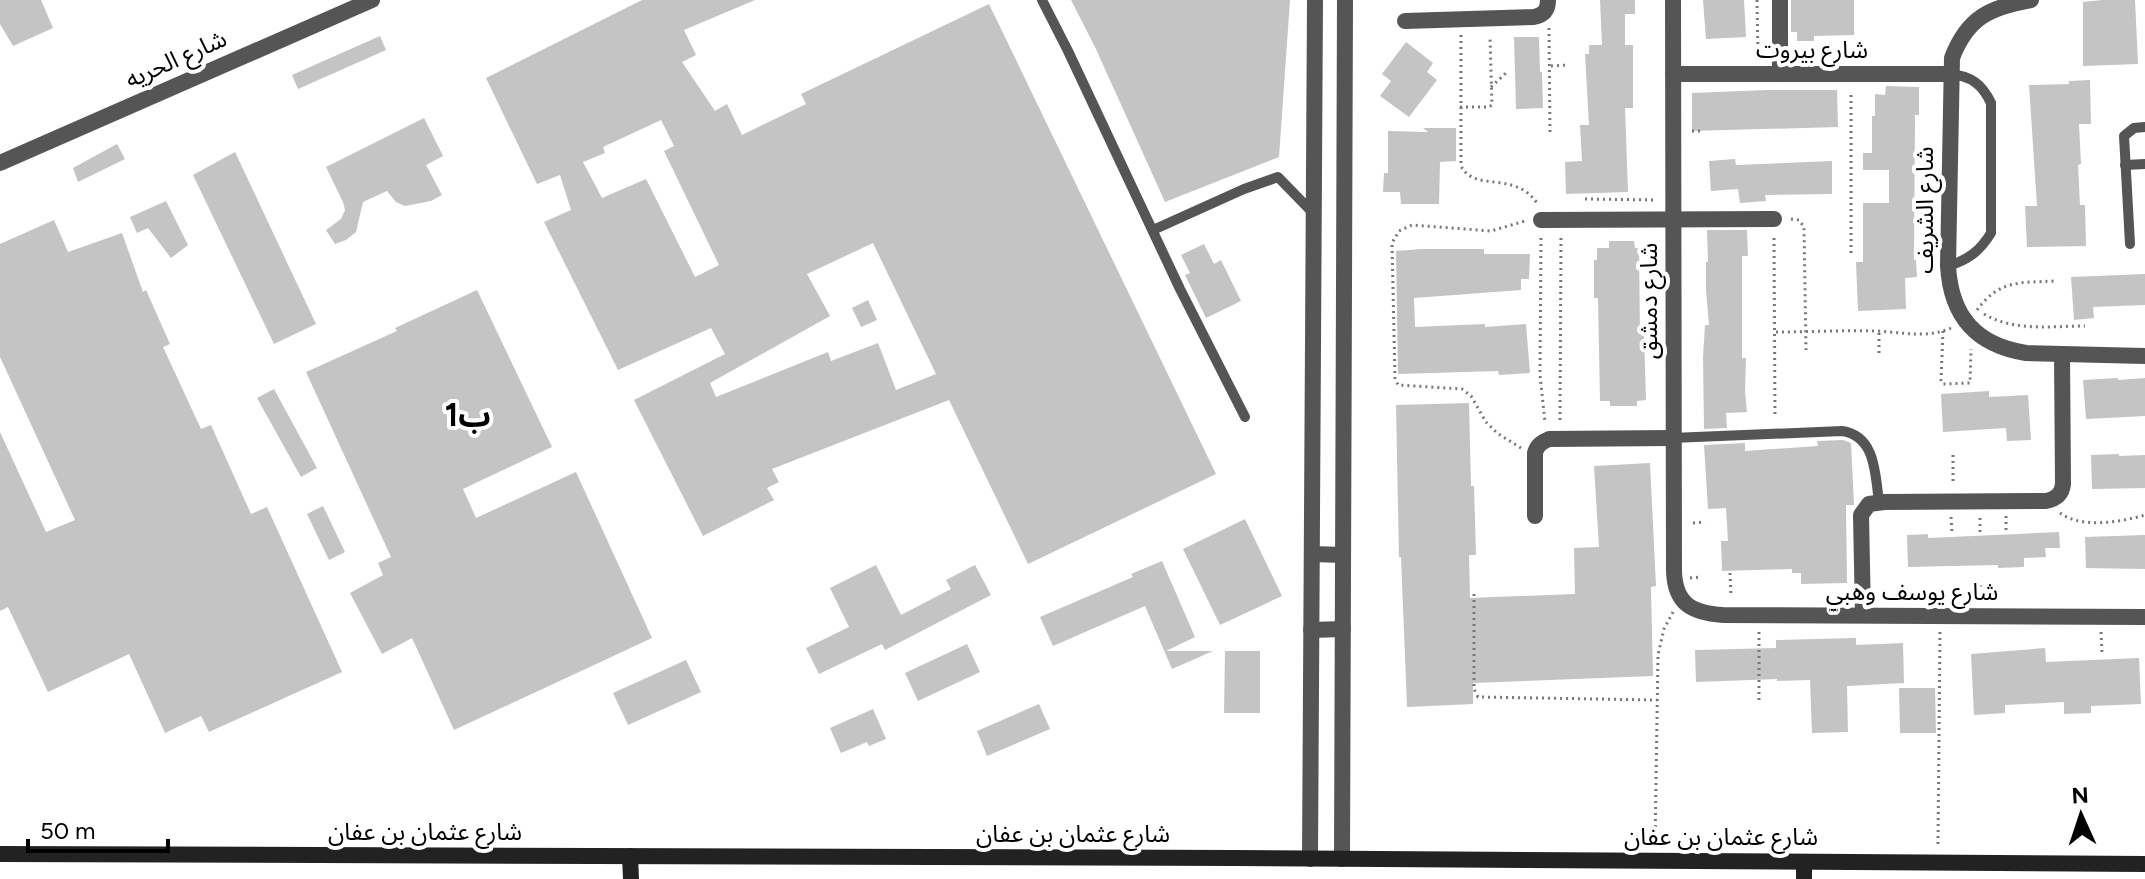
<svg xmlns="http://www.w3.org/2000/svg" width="2145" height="879" viewBox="0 0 2145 879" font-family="Figtree,'Noto Sans Arabic',sans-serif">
  <rect width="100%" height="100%" fill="#fff"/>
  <g fill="#c4c4c4" fill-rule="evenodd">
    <path d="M0 0H41L53 28 13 46 0 24Z"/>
    <path d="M642 0H755L684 30 696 55 682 62 715 111 727 104 742 135 806 104 801 94 989 4 1216 474 1028 564 949 400 772 469 779 482 767 488 774 500 703 536 634 400 725 354 711 328 618 370 544 222 571 210 560 175 537 184 486 78ZM661 120 674 146 664 151 719 265 695 277 646 179 602 198 583 162 605 153 603 147ZM873 243 936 374 896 390 878 343 831 361 828 352 716 397 710 383 830 316 807 274Z"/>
    <path d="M1071 0H1290L1279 157 1165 202 1095 47Z"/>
    <path d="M1600 0H1635V14H1625V45H1633V108H1625L1628 192 1566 194 1565 162 1582 161 1580 125H1589L1585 54H1589V45H1602Z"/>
    <path d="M1703 0H1744L1746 37 1706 39Z"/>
    <path d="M1791 0H1854V35L1814 36V41H1797V32H1791Z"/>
    <path d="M2102 0H2135L2138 64 2083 66V2Z"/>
    <path d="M380 36 386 50 298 89 292 75Z"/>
    <path d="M1514 37H1539L1540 72H1542L1543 108 1516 109Z"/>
    <path d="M1406 42 1433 63 1427 72 1437 80 1409 117 1380 96 1391 81 1382 74Z"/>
    <path d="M2090 80 2091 124H2079L2081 164 2078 165 2080 205H2085L2086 246 2027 247 2025 206H2037L2029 85 2069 84V81Z"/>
    <path d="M1886 86 1919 87V115H1915L1914 260H1916L1917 277 1905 278 1906 309 1858 311 1856 262H1863V203H1889V170H1863V153H1872V116H1875V94L1885 95Z"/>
    <path d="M1767 90H1837L1838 127 1692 131V93Z"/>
    <path d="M424 118 443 156 426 165 442 195 431 201 405 206 396 202 387 191 363 202 356 232 346 240 335 244 326 230 341 219 345 210 343 202 326 167Z"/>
    <path d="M1423 128H1456V161L1440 162 1439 204H1401L1400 192H1383L1384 173H1388V131L1428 132Z"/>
    <path d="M117 144 125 159 78 182 73 168Z"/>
    <path d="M235 152 316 324 274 344 193 175Z"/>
    <path d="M1735 159 1736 165 1832 161V194L1765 195 1766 201 1740 203 1738 189 1711 191 1709 161Z"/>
    <path d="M166 201 188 245 171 258 148 228 137 233 130 217Z"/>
    <path d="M54 220 68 252 122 233 143 292 146 290 170 344 163 347 201 429 211 425 251 514 267 507 342 672 209 732 201 716 165 733 129 654 48 692 8 607 0 611V432L46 532 75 520 0 357V244Z"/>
    <path d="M1707 230H1747L1748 256H1742V358H1746L1745 392 1747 412 1726 413 1727 428 1704 429 1703 357 1705 325H1709L1706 290V262H1708Z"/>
    <path d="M1609 241H1634L1635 248H1639L1640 334H1644L1646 400 1637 401V406H1610V401H1600L1598 298H1594V260H1597V248H1609Z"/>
    <path d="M1204 244 1214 264 1221 260 1241 301 1206 318 1185 275 1190 273 1181 255Z"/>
    <path d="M1421 249H1484V254H1530L1529 279H1521V290L1414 298 1415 327 1485 324V327L1526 324 1530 373 1499 375 1498 371 1398 374 1396 251Z"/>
    <path d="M2145 274V305L2093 307 2094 318 2074 320 2071 277Z"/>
    <path d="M477 290 552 447 463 489 476 518 576 472 652 638 454 730 412 638 382 654 350 593 383 575 378 563 391 557 306 372 397 331 395 328Z"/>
    <path d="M868 300 877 320 861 327 852 308Z"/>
    <path d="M2118 378V380L2145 378V416L2086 419 2083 380Z"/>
    <path d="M274 389 317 468 301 477 257 398Z"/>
    <path d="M1989 391V397L2028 395 2031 440 2007 441 2006 428 1943 432 1941 394Z"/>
    <path d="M1469 403 1471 486H1474L1476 555H1469L1470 598 1575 594 1574 548 1599 547 1594 466 1650 463 1656 586 1651 587 1653 676 1473 683V704L1407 707 1401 557H1399L1396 405Z"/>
    <path d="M1843 440 1851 443 1854 505H1846L1847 583 1801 584V573H1792V569L1722 571 1721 541H1728L1726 508 1708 509 1704 445 1745 443V451L1818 446 1817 441Z"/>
    <path d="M2119 454V456L2145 455V488L2092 489 2091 455Z"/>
    <path d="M323 506 345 552 329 560 307 514Z"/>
    <path d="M1245 519 1282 596 1220 625 1183 549Z"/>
    <path d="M2059 532 2060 548H2045L2046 557 2024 558V567L1998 568V565L1908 567 1907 535 1928 534V538Z"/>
    <path d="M2145 535V569L2086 568 2085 537Z"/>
    <path d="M1162 561 1195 637 1166 651H1213L1172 669 1145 606 1053 646 1040 617 1133 577 1131 574Z"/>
    <path d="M876 565 901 615 951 589 946 580 975 565 991 595 885 650 882 644 819 674 806 648 849 627 830 588Z"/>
    <path d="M1856 638V645L1903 643 1904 683 1847 686 1848 732 1812 733 1810 680 1777 681V679L1696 682 1695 650 1776 648V640Z"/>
    <path d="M967 644 980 672 918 701 905 673Z"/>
    <path d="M2045 648 2046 662 2139 658 2141 704 2091 706V713L2064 714V702L2005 705V713L1974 715 1971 654Z"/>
    <path d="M1225 651H1260V713H1224Z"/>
    <path d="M686 660 701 692 628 725 613 693Z"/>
    <path d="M1899 688H1935L1936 733H1900Z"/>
    <path d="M1039 704 1050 729 987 756 977 731Z"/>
    <path d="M873 709 886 739 869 746 867 742 841 753 830 728Z"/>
  </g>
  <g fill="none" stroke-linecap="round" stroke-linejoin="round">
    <g stroke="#777" stroke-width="3" stroke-dasharray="2 4" stroke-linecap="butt">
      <path d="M1757 0 1758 56"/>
      <path d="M1549 28 1550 136"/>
      <path d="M1461 35V166C1475 193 1514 170 1537 203"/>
      <path d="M1551 66 1567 65"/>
      <path d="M1491 87 1506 73"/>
      <path d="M1460 107H1489L1492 105 1490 37"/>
      <path d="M1692 131H1704"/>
      <path d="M1585 199 1657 200"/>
      <path d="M1791 219 1799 220 1804 227 1806 350"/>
      <path d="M1541 238 1540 375 1545 422"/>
      <path d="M1774 238 1775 418"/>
      <path d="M1851 253V93"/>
      <path d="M1977 310C2000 279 2020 283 2055 281"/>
      <path d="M1984 314C2015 332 2051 326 2085 326"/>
      <path d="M1943 331 1941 380 1943 384 1970 383 1971 349"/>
      <path d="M1776 332C1809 332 1843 330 1876 331 1902 332 1926 339 1951 328"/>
      <path d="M1879 333V357"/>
      <path d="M1560 420 1561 236"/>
      <path d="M1521 448 1497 433 1486 422 1471 396 1462 389 1398 385 1395 378 1392 243 1399 231 1412 225 1491 231 1525 221"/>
      <path d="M1953 455V483"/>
      <path d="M2060 513C2082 529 2121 522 2145 515"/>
      <path d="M2006 516V532"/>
      <path d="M1951 517 1952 533"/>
      <path d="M1980 518V534"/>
      <path d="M1693 523 1705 522"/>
      <path d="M1730 573 1731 597"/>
      <path d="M1690 578 1702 577"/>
      <path d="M1474 594V689L1478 697 1657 700"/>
      <path d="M1980 599V583"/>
      <path d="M2101 632 2102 653"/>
      <path d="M1759 700V632"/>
      <path d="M1938 844 1940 631"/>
      <path d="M1655 845 1658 655 1664 629 1673 612"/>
    </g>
    <g stroke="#555" stroke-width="10">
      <path d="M1042 0 1068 51 1180 289 1245 417"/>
      <path d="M2125 165 2145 164"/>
      <path d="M1153 230 1244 189 1278 177 1314 214"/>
      <path d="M2130 244 2124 136 2134 128 2145 127"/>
      <path d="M1948 266C1968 260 1980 251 1991 233V103C1982 84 1971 76 1950 74"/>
      <path d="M1672 438 1842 431C1876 436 1875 474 1879 502"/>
    </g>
    <g stroke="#555" stroke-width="16">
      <path d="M1673 0 1674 571C1675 604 1692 613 1723 615L2145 617"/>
      <path d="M2031 0C1990 7 1967 18 1952 58L1948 266C1951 317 1976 345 2026 353L2145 356"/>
      <path d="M1405 21 1534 17C1544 15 1548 10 1548 0"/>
      <path d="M1673 74H1950"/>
      <path d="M1780 74V0"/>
      <path d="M0 163 372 0"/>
      <path d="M1541 220 1774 219"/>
      <path d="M1535 516V453C1537 445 1542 442 1549 439L1672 438"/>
      <path d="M1312 554 1343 555"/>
      <path d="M1863 615 1861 515 1869 504 1884 502 2046 501C2056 499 2062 494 2063 484L2062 355"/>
      <path d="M1311 630 1343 629"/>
      <path d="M1310 859 1315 0"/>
      <path d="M1342 859 1345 0"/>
    </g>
    <g stroke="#222" stroke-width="16">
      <path d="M0 854 1234 858 2145 864"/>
      <path d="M630 856 631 879"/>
      <path d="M1804 879V862"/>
    </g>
  </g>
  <g text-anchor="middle" stroke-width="8" stroke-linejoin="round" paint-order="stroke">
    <g font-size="24" fill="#000" stroke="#fff">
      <text x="1812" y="58">شارع بيروت</text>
      <text transform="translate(176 59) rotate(-24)" y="8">شارع الحريه</text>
      <text transform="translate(1925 210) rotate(-90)" y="8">شارع الشريف</text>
      <text transform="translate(1649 301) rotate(-90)" y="8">شارع دمشق</text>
      <text x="1912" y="600">شارع يوسف وهبي</text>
      <text x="425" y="840">شارع عثمان بن عفان</text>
      <text x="1073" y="842">شارع عثمان بن عفان</text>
      <text x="1721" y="845">شارع عثمان بن عفان</text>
    </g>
    <g font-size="32" font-weight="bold" fill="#000" stroke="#fff">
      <text x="468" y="426">ب1</text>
    </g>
  </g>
  <g transform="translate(2081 815) rotate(357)" stroke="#ffffff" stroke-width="6" paint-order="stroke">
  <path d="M0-6L14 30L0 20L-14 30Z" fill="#000000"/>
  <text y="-12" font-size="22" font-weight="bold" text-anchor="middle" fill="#000000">N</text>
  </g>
  <path d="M28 839v12h140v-12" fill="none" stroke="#000000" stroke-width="4"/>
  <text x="40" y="839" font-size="24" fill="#000000" stroke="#ffffff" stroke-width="6" paint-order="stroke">50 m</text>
</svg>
